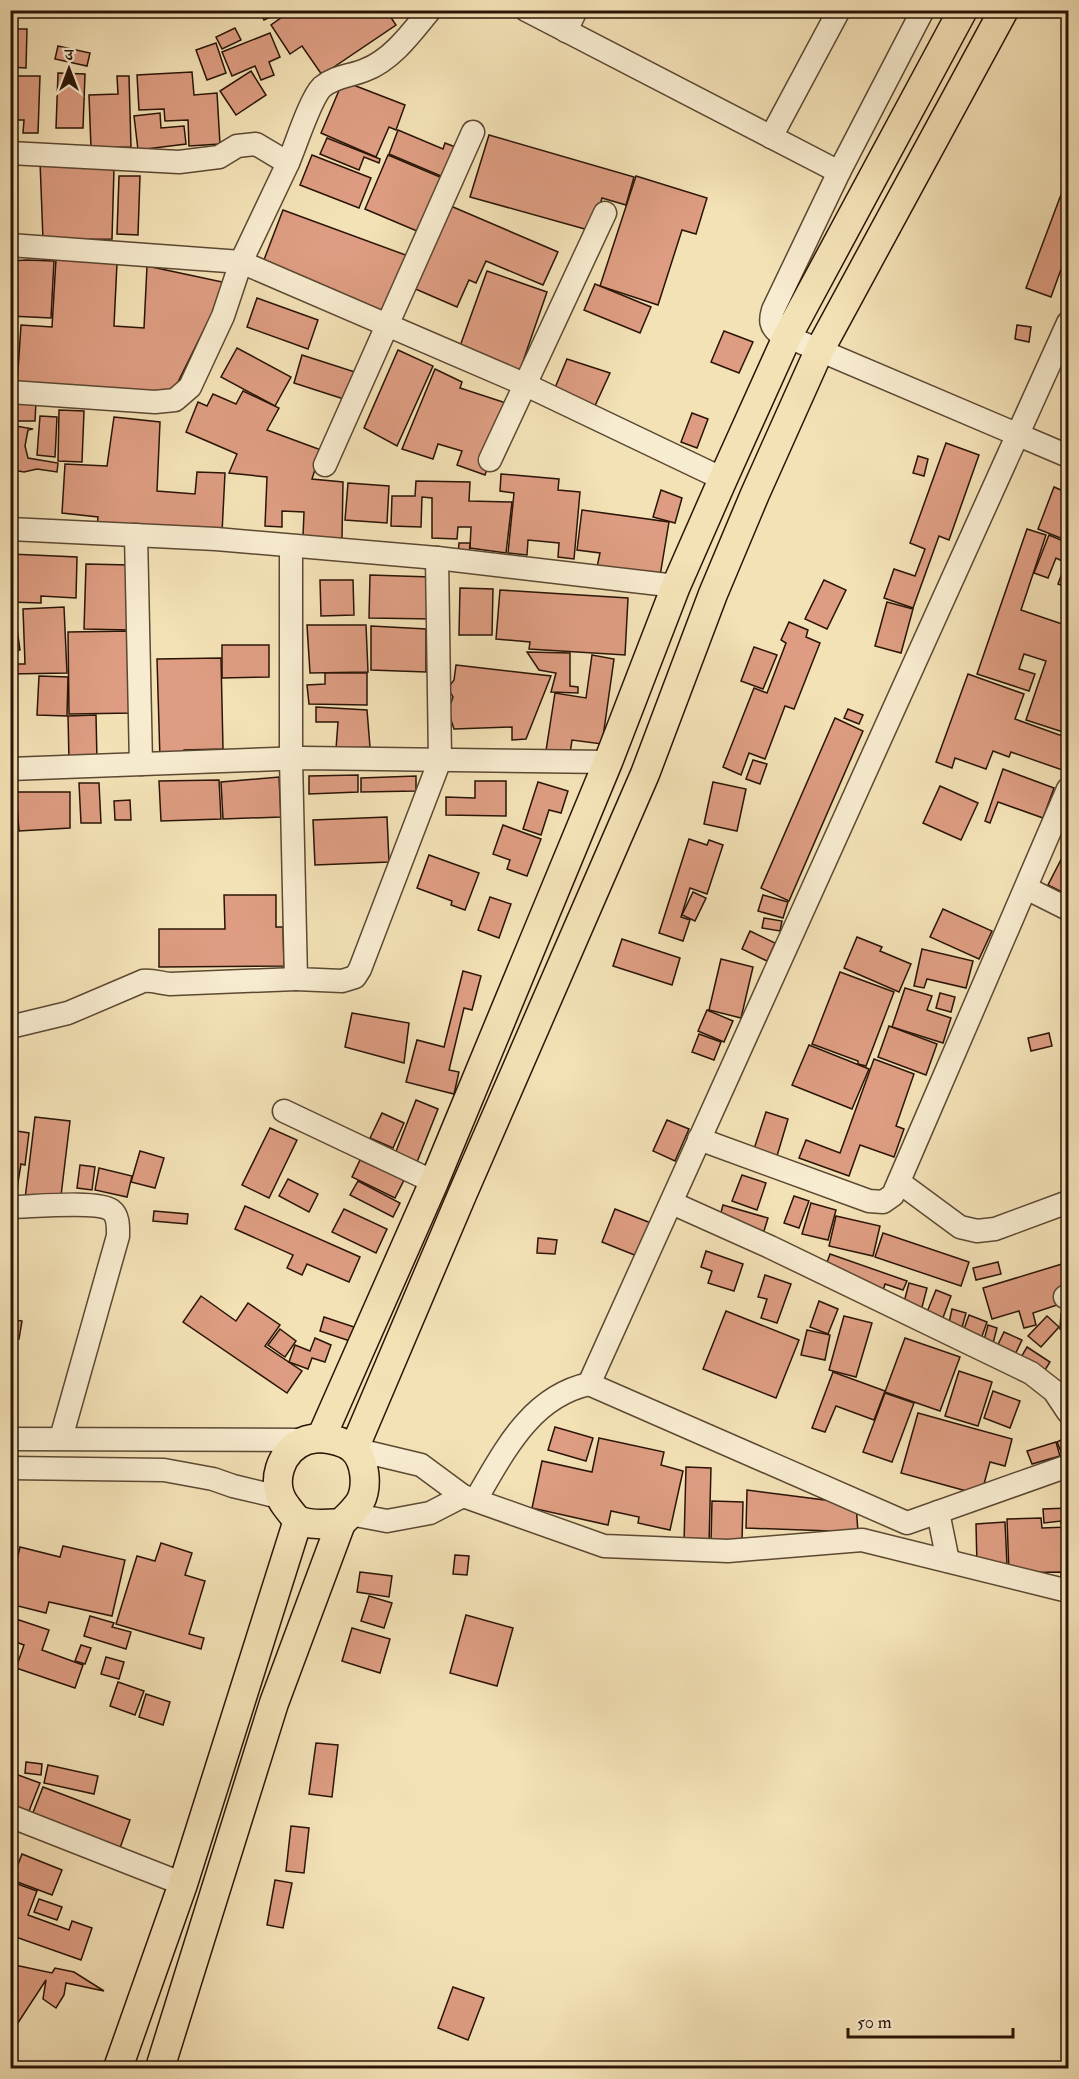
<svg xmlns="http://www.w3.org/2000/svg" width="1079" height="2079" viewBox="0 0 1079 2079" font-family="'IM FELL Double Pica','Noto Serif Devanagari',serif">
  <rect width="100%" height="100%" fill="#f4e2b7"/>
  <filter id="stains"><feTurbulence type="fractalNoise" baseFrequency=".00333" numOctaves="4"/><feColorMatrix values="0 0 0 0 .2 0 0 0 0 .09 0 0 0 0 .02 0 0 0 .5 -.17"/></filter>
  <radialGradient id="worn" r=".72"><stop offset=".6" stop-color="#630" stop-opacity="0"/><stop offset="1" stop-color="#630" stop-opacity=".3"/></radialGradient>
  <g fill="#de9d82" stroke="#2a1406" stroke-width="1.5">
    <path d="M259 10H283V11L264 20Z"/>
    <path d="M292 10H386L396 25 322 75 302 46 290 54 271 25Z"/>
    <path d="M235 28 241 40 222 49 216 37Z"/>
    <path d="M10 29H27L26 68 10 67Z"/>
    <path d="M270 33 280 57 269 62 274 75 261 80 255 66 232 76 222 52Z"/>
    <path d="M216 43 226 73 207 80 196 50Z"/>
    <path d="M58 46 90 53 87 66 55 59Z"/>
    <path d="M251 71 266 95 236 115 220 91Z"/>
    <path d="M192 72 194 95 217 93 220 144 189 146 188 120 165 121 164 109 139 110 137 75Z"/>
    <path d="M58 73 85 74 83 128H56Z"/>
    <path d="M14 76H40L38 133H23L24 120H13Z"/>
    <path d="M117 76H129L131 147 91 148 89 95 118 94Z"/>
    <path d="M343 81 405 105 396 130 389 127 376 157 321 133Z"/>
    <path d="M160 113 161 128 184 126 186 144 138 150 134 116Z"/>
    <path d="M398 130 443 149 445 143 458 148 448 179 389 154Z"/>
    <path d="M489 135 634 177 626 205 602 198 592 231 470 197Z"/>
    <path d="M327 138 380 159 379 163 364 157 359 170 320 154Z"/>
    <path d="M312 155 371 178 359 208 300 185Z"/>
    <path d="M388 155 447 180 424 234 365 209Z"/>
    <path d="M40 161 114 168 112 239 43 240Z"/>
    <path d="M119 176H140L138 235 117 234Z"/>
    <path d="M636 176 707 198 696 234 682 230 658 305 600 286Z"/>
    <path d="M1068 176V250L1051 297 1026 288Z"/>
    <path d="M446 204 558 252 543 285 486 261 476 283 469 280 457 307 411 287Z"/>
    <path d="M283 210 411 257 386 320 262 265Z"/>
    <path d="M56 259 117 263 114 326 144 328 147 266 227 283 172 394 17 385 21 325 52 327Z"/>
    <path d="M27 260 54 261 51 318 10 316V261Z"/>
    <path d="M487 271 547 292 520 370 459 349Z"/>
    <path d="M595 284 651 307 640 333 584 310Z"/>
    <path d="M257 298 318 320 308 349 247 327Z"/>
    <path d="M1017 325 1031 327 1029 342 1015 339Z"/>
    <path d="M724 331 753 342 739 373 711 362Z"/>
    <path d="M237 348 291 377 275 406 221 377Z"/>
    <path d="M398 350 433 366 397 446 364 428Z"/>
    <path d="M302 355 361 374 353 402 294 383Z"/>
    <path d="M567 359 610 373 593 410 552 395Z"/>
    <path d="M435 369 462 382 460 388 509 404 485 475 457 465 462 451 438 444 433 459 402 449Z"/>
    <path d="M243 391 279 408 267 430 321 450 312 479 343 482 342 538 303 537 304 512 282 511V527L265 526 267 477 229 473 237 454 186 432 198 402 207 406 213 394 236 404Z"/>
    <path d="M12 401 36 402 35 421H11Z"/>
    <path d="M59 410 84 411 82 462 58 461Z"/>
    <path d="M692 413 708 419 697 448 681 442Z"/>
    <path d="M40 416 57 417 55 457 37 455Z"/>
    <path d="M114 417 160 422 157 491 195 494 197 472 225 473 222 533 97 527 98 517 62 513 65 464 107 466Z"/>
    <path d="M10 425 33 429 28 430 25 446 28 458 58 463 57 472 37 469 24 472 13 470 10 484Z"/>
    <path d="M946 443 979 455 949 540 939 536 913 608 884 598 894 569 915 576 925 549 910 543Z"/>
    <path d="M918 456 928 459 924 476 913 473Z"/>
    <path d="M501 474 559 479 558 490 580 492 574 559 558 557 559 543 528 540 527 555 508 553 514 493 500 491Z"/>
    <path d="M416 481 470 482 469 501 512 502 506 553 470 548 471 527H458L457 539 432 538V498L422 497 421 527 391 526 392 496H415Z"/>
    <path d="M348 483 389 486 387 523 345 520Z"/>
    <path d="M1054 487 1068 493V541L1038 529Z"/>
    <path d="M661 490 682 498 675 523 653 517Z"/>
    <path d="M582 510 669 522 660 576 597 567 600 553 577 550Z"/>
    <path d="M1027 529 1046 535 1021 610 1065 625 1068 614V718L1063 732 1026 720 1046 661 1024 654 1019 669 1035 674 1029 691 977 674Z"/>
    <path d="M1049 535 1068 543V545L1062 561 1056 558 1048 578 1034 573Z"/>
    <path d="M459 543H470L469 557 458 555Z"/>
    <path d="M10 554 77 557 76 598 41 596V603L10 602Z"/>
    <path d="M1068 557V588L1058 584Z"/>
    <path d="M86 564 131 565 130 630 84 629Z"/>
    <path d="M370 575 431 577 434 619 369 618Z"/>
    <path d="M320 580H353L354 615 321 616Z"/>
    <path d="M824 580 846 590 827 629 805 619Z"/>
    <path d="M460 588 493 589 492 635H459Z"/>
    <path d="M500 590 628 598 625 655 529 649 530 642 496 639Z"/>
    <path d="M887 602 913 609 901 653 875 646Z"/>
    <path d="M64 607 67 673 10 674V664H25L23 609Z"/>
    <path d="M789 622 808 630 806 637 820 643 794 709 785 706 765 759 749 753 741 775 723 767 754 688 767 693 786 643 781 640Z"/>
    <path d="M307 625H366L368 672 310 673Z"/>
    <path d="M371 626 426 629V672L371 670Z"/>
    <path d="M17 629 20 650 10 652V630Z"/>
    <path d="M133 631 134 713 69 714 68 632Z"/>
    <path d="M222 645H269V677L222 678Z"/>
    <path d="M754 647 777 655 763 689 741 681Z"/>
    <path d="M527 652 570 653V686L578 687V693L551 692 556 673 539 670Z"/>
    <path d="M592 655 614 659 602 744 572 740 569 761 545 757 555 693 586 698Z"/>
    <path d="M221 658 223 749 184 750V758L160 759 157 659Z"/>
    <path d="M456 665 551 676 526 739 512 740V727L454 729 448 711 453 697 448 688 454 680Z"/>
    <path d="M325 673H367V705L309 704 307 685 325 684Z"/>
    <path d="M968 674 1024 694 1015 719 1068 738V772L1011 752 1009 757 993 751 986 769 955 758 952 768 936 762Z"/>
    <path d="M39 676 68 677 67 716 37 715Z"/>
    <path d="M316 707 367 710 370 747 336 749 338 722H316Z"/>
    <path d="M848 709 863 715 859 724 844 718Z"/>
    <path d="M96 715 97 761H69L68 716Z"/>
    <path d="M835 718 863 731 789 901 761 888Z"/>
    <path d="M753 760 767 764 760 784 746 779Z"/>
    <path d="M1003 769 1054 788 1043 818 998 802 990 823 985 821Z"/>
    <path d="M358 775V792L309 794V776Z"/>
    <path d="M416 776V791L361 792V778Z"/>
    <path d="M279 777 281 817 223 819 221 782Z"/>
    <path d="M219 780 221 819 161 821 159 781Z"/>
    <path d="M475 781H506V816L446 815V797L475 798Z"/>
    <path d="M538 782 568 791 561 813 549 810 541 835 523 829Z"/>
    <path d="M713 782 746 789 737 831 704 824Z"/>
    <path d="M79 783H99L101 823H81Z"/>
    <path d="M940 786 978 803 961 840 923 823Z"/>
    <path d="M16 792H70V828L19 831Z"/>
    <path d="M130 800 131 820H115L114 801Z"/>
    <path d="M387 817 389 862 315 865 313 820Z"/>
    <path d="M503 825 541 839 527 876 507 869 510 860 493 854Z"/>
    <path d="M689 839 707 845 709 840 723 845 707 894 690 888 681 917 690 920 683 941 659 933Z"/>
    <path d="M1068 846V895L1048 885Z"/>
    <path d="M429 855 479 873 465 910 451 905 452 901 417 888Z"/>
    <path d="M693 892 706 898 695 921 682 915Z"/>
    <path d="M224 895H276V927H283L284 966 159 967V929H225Z"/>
    <path d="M763 895 788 902 783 918 758 911Z"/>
    <path d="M490 897 511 904 499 938 478 930Z"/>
    <path d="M943 909 992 931 979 959 930 937Z"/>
    <path d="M764 918 782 921 780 931 762 928Z"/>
    <path d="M750 931 775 943 767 961 742 949Z"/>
    <path d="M857 937 882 947 880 951 911 964 899 992 844 968Z"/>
    <path d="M622 939 680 958 672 985 613 966Z"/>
    <path d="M922 949 973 961 966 988 927 979 924 988 914 986Z"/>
    <path d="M721 959 753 967 741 1018 709 1010Z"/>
    <path d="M463 971 481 976 472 1010 464 1008 449 1070 459 1072 454 1094 406 1082 417 1040 444 1047Z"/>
    <path d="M840 972 894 992 866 1066 858 1064V1061L812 1044Z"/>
    <path d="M905 988 932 996 927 1010 951 1018 943 1043 892 1027Z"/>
    <path d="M940 993 955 997 951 1012 936 1008Z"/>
    <path d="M707 1010 733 1021 724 1042 698 1031Z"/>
    <path d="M352 1013 409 1023 404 1063 345 1047Z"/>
    <path d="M889 1026 937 1044 926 1075 878 1057Z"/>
    <path d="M1049 1033 1052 1046 1031 1051 1028 1038Z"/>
    <path d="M699 1034 721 1042 714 1060 692 1052Z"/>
    <path d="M809 1045 869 1069 852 1109 792 1085Z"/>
    <path d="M874 1059 914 1074 896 1126 904 1129 894 1157 860 1145 849 1176 799 1158 806 1140 840 1153Z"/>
    <path d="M416 1100 438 1109 417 1162 395 1154Z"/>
    <path d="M766 1112 788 1119 777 1156 754 1149Z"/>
    <path d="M382 1113 404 1123 393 1148 370 1138Z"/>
    <path d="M35 1117 70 1121 60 1204 25 1199Z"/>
    <path d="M667 1120 689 1129 675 1161 653 1151Z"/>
    <path d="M270 1128 297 1140 269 1198 242 1185Z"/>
    <path d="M10 1130 29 1133 25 1165 21 1164 16 1195 10 1194Z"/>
    <path d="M140 1151 164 1158 155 1188 131 1182Z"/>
    <path d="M360 1160 404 1180 395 1198 352 1177Z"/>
    <path d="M80 1165 95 1167 92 1190 77 1188Z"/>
    <path d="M99 1168 132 1176 127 1197 95 1190Z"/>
    <path d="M742 1175 766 1183 757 1210 732 1201Z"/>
    <path d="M288 1179 318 1194 309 1212 279 1196Z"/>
    <path d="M358 1181 400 1203 393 1217 350 1195Z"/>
    <path d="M794 1196 809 1201 799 1228 784 1223Z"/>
    <path d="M811 1203 836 1210 828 1240 802 1234Z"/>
    <path d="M723 1205 768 1218 763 1234 719 1220Z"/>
    <path d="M245 1206 360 1257 349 1282 307 1264 302 1275 287 1268 293 1255 235 1229Z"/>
    <path d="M344 1209 387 1229 376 1253 332 1232Z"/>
    <path d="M615 1209 656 1225 642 1258 602 1242Z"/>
    <path d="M154 1211 188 1214 187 1224 153 1221Z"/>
    <path d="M836 1216 880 1226 873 1256 829 1246Z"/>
    <path d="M883 1233 969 1262 961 1286 875 1257Z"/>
    <path d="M538 1238 557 1240 555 1254 537 1253Z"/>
    <path d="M706 1251 743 1264 734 1291 708 1283 712 1271 701 1267Z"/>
    <path d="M830 1254 907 1281 903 1290 885 1284 883 1291 824 1271Z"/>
    <path d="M1068 1254V1275L1063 1256Z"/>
    <path d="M998 1262 1001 1274 976 1280 973 1268Z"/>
    <path d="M1062 1264 1068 1289 1054 1293 1057 1305 1033 1313 1036 1325 1024 1328 1019 1311 992 1319 983 1288Z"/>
    <path d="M765 1275 791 1284 777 1323 761 1318 767 1299 758 1297Z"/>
    <path d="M909 1283 927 1288 921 1311 903 1306Z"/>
    <path d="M936 1290 951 1296 941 1323 925 1317Z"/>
    <path d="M201 1296 236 1321 248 1303 280 1325 265 1346 302 1371 287 1393 183 1322Z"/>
    <path d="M819 1301 838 1309 828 1334 810 1327Z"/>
    <path d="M952 1309 966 1313 961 1331 948 1327Z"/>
    <path d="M726 1311 799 1340 776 1398 703 1369Z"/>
    <path d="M1061 1314 1068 1315V1330L1060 1329Z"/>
    <path d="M969 1315 987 1322 981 1339 963 1332Z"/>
    <path d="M844 1316 872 1323 856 1377 829 1370Z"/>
    <path d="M1047 1316 1059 1327 1041 1347 1028 1336Z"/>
    <path d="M324 1317 357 1328 353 1342 320 1331Z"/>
    <path d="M10 1319 22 1321 19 1339 10 1338Z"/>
    <path d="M988 1325 997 1328 992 1347 983 1344Z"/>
    <path d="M280 1329 296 1341 285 1357 268 1345Z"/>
    <path d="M807 1330 830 1335 825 1360 801 1355Z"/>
    <path d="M1004 1332 1022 1340 1012 1361 994 1353Z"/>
    <path d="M315 1338 331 1345 325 1362 312 1358 308 1369 289 1362 295 1345 310 1351Z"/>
    <path d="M905 1338 960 1357 940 1411 885 1392Z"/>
    <path d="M1027 1347 1050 1362 1040 1378 1017 1364Z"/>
    <path d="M959 1371 992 1382 978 1426 945 1416Z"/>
    <path d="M833 1372 885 1391 874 1420 836 1406 825 1432 812 1428Z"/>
    <path d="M993 1391 1020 1401 1010 1428 984 1418Z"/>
    <path d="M885 1393 914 1403 892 1462 863 1452Z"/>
    <path d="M918 1413 1012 1439 1005 1466 990 1462 981 1495 901 1473Z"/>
    <path d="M555 1427 593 1438 586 1461 548 1450Z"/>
    <path d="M1068 1436V1451L1062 1454 1057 1442Z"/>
    <path d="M599 1438 664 1452 661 1465 683 1471 670 1530 638 1523 639 1517 611 1511 608 1525 532 1508 542 1461 592 1472Z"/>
    <path d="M1056 1442 1060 1456 1032 1464 1027 1451Z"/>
    <path d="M686 1467 711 1468 709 1543H684Z"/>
    <path d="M747 1490 856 1504 858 1532 746 1528Z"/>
    <path d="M712 1501 743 1502 742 1542H711Z"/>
    <path d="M1068 1508V1524H1061V1521L1044 1523 1043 1509Z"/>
    <path d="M1041 1518 1042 1528 1068 1527V1587H1062L1061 1572 1009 1573 1007 1519Z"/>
    <path d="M1005 1522 1007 1565 977 1566 976 1524Z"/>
    <path d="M161 1543 192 1553 185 1575 205 1581 189 1634 204 1638 201 1649 116 1624 137 1556 155 1561Z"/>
    <path d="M63 1546 125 1560 112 1616 49 1602 46 1613 10 1604V1588L20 1547 60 1557Z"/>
    <path d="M455 1555 469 1556 467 1575 453 1574Z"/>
    <path d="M360 1572 392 1576 389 1597 357 1592Z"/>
    <path d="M369 1596 392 1603 384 1628 361 1621Z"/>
    <path d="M466 1615 513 1628 497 1686 450 1673Z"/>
    <path d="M90 1616 114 1623 112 1627 131 1632 126 1649 84 1636Z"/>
    <path d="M10 1617 49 1630 42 1650 83 1665 75 1688 16 1668 24 1645 13 1641 10 1648Z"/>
    <path d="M352 1628 390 1639 380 1673 342 1661Z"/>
    <path d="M81 1645 91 1648 85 1664 75 1661Z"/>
    <path d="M106 1657 124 1662 119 1679 101 1674Z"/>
    <path d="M118 1682 144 1691 135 1715 110 1706Z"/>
    <path d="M146 1694 170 1702 163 1725 139 1717Z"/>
    <path d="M316 1743 338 1745 332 1797 309 1794Z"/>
    <path d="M26 1762 42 1764 41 1775 25 1773Z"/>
    <path d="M48 1765 98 1776 94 1794 44 1783Z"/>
    <path d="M10 1772 40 1783 29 1811 10 1805Z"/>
    <path d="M43 1787 130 1820 120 1848 32 1815Z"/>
    <path d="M291 1826 309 1828 304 1873 286 1871Z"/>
    <path d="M22 1854 62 1870 52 1895 12 1880Z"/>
    <path d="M275 1880 292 1883 283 1928 267 1925Z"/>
    <path d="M12 1882 37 1891 28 1915 69 1930 72 1921 92 1928 81 1960 10 1935V1887Z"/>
    <path d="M39 1899 62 1907 57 1920 34 1912Z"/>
    <path d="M10 1964 52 1973 55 1968 74 1972 104 1991 66 1983 64 1995 56 2008 43 1999 46 1980 10 2035Z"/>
    <path d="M453 1987 484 1998 468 2040 438 2028Z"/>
  </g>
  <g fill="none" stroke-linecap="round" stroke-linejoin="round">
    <g stroke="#5c4832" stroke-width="25">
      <g id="minor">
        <path d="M526 10 839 172"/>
        <path d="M923 10 839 172 773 310C770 320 770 326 779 333L1068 456"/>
        <path d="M566 31 576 10"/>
        <path d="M771 137 839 10"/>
        <path d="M10 153 179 162 219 157 237 146 256 144 288 163 241 262 10 245"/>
        <path d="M288 163C296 145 310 99 322 87 335 76 351 76 365 70 392 60 412 32 430 10"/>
        <path d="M10 392 155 402 175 400 190 387 223 316 241 262 524 384 723 479"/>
        <path d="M490 460 605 213"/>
        <path d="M325 465 473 132"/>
        <path d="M10 529 216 539 437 558 676 586"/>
        <path d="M136 535 141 764"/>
        <path d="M291 546V759L296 979 342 981 355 977 360 969 440 760 437 558"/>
        <path d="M10 769 304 758 608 762"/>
        <path d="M1026 888 1068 909"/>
        <path d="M10 1027 68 1013 143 981C153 980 160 983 170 984L296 979"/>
        <path d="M284 1111 434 1182"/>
        <path d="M699 1139 869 1201 883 1202 893 1195 1068 789"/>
        <path d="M899 1182 960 1227 977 1231 995 1229 1068 1202"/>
        <path d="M672 1203 770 1247 1031 1373 1054 1391 1068 1412"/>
        <path d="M10 1207C30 1207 97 1200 111 1210 119 1216 118 1227 118 1236L61 1438"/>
        <path d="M1065 1297 1068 1295"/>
        <path d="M589 1384 907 1523 1068 1466"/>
        <path d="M10 1439 306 1440"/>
        <path d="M354 1449 421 1465 463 1496 604 1546 728 1551 862 1540 1068 1591"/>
        <path d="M10 1468 164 1470 213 1479 233 1486 279 1497"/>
        <path d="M476 1499C504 1452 530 1397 589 1384L1068 323"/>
        <path d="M938 1512 948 1561"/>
        <path d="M350 1514 387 1521 430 1513 463 1496"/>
        <path d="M10 1816 183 1884"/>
      </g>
    </g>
    <g stroke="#2a1406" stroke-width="31">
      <g id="major">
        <path d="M321 1438 434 1182 608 762 676 586 723 479 787 337 963 10"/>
        <path d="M321 1438C332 1439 343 1441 352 1448 366 1460 368 1487 360 1502 355 1510 347 1517 341 1523 328 1524 310 1526 298 1520 294 1517 289 1510 286 1506 269 1484 280 1449 307 1440 311 1439 316 1438 321 1438Z"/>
        <path d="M354 1449 462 1195 645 774 713 594 755 494 819 351 1004 10"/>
        <path d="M118 2068 183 1884 298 1520"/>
        <path d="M160 2068 274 1703 341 1523"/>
      </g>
    </g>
    <use href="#minor" stroke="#f8ecd0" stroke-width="22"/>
    <use href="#major" stroke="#f4e2b7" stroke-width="28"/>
  </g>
  <rect width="1079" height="2079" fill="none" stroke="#f4e2b7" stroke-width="36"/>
  <rect x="12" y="12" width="1055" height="2055" fill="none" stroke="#2a1406" stroke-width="3"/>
  <rect x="18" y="18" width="1043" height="2043" fill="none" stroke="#2a1406" stroke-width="1.5"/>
  <g transform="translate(69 69)" stroke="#f8ecd0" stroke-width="4.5" paint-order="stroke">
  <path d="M0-4.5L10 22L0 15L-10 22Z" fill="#2a1406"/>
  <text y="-9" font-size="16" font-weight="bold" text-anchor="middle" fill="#2a1406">उ</text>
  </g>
  <path d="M848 2028v9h165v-9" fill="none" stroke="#2a1406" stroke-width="3"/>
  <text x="857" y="2028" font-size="18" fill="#2a1406" stroke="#f8ecd0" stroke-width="4.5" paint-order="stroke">50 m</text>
  <rect width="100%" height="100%" filter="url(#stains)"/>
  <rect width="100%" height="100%" fill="url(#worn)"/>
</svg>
